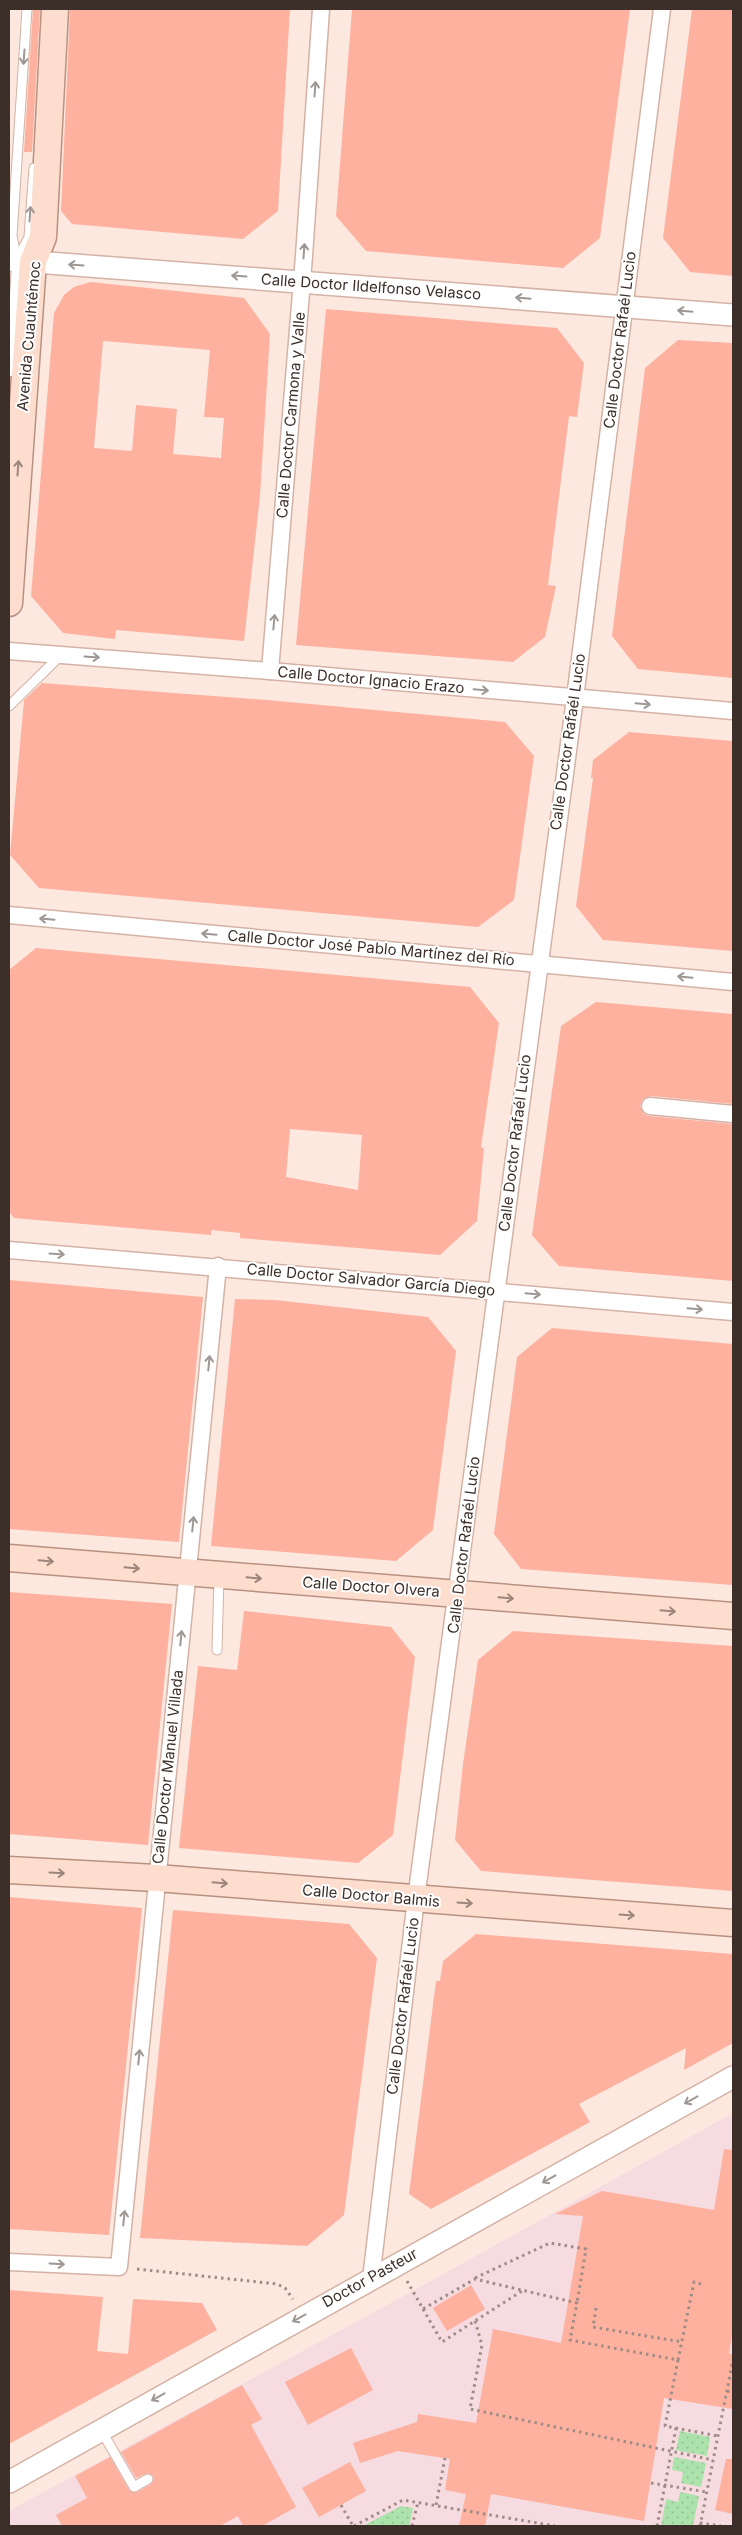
<svg xmlns="http://www.w3.org/2000/svg" width="742" height="2535" viewBox="0 0 742 2535" font-family="Inter,sans-serif">
  <defs>
    <pattern id="garden-dots" width="8" height="8" patternUnits="userSpaceOnUse" patternTransform="scale(1.25)"><rect width="8" height="8" fill="#ace2ab"/><path d="M2 2h.1M6 6h.1" fill="none" stroke="#95c293" stroke-width="1.8" stroke-linecap="round"/></pattern>
  </defs>
  <rect width="100%" height="100%" fill="#fde8e0"/>
  <path fill="#f6dbe0" d="M733 2113V2526H9V2511L413 2291Z"/>
  <g fill="url(#garden-dots)">
    <path d="M680 2431 710 2437 707 2456 676 2450Z"/>
    <path d="M674 2457 706 2463 701 2487 681 2483 683 2472 672 2470Z"/>
    <path d="M680 2492 699 2496 693 2526H661L666 2499 678 2502Z"/>
    <path d="M401 2506 413 2508 409 2526H363Z"/>
  </g>
  <g fill="#fdb19e" fill-rule="evenodd">
    <path d="M33 9H40L32 152H24Z"/>
    <path d="M70 9H290L278 211 243 239 72 224 61 211Z"/>
    <path d="M352 9H630L600 238 563 268 366 251 336 216Z"/>
    <path d="M692 9H733V276L690 272 663 238Z"/>
    <path d="M90 282 244 298 270 334 260 496 244 641 116 630 115 639 63 633 31 596 54 313 64 295 74 287ZM103 341 210 350 204 417 224 418 221 458 173 454 177 409 136 405 132 451 94 448Z"/>
    <path d="M326 309 557 328 584 363 577 417 569 416 548 585 556 586 545 637 513 662 296 645Z"/>
    <path d="M678 340 733 343V678L638 669 612 636 645 368Z"/>
    <path d="M42 683 267 700 505 722 534 756 514 900 478 927 39 888 10 855 24 700Z"/>
    <path d="M629 732 733 741V951L603 940 576 906 593 778H591L593 760Z"/>
    <path d="M36 948 470 987 499 1023 481 1147 484 1148 477 1221 440 1255 240 1238V1233L211 1230V1235L14 1218 9 1212V970ZM290 1129 362 1135 358 1190 286 1177Z"/>
    <path d="M596 1002 733 1014V1104L651 1096 642 1100 640 1106 644 1114 649 1116 733 1124V1281L559 1266 532 1235 561 1026Z"/>
    <path d="M9 1280 203 1297 179 1542 9 1529Z"/>
    <path d="M235 1299 275 1300 428 1317 456 1351 433 1530 396 1561 211 1546Z"/>
    <path d="M552 1328 733 1344V1585L521 1569 494 1534 517 1357Z"/>
    <path d="M9 1592 172 1604 148 1845 9 1834Z"/>
    <path d="M244 1611 391 1627 415 1657 393 1835 358 1863 179 1848 198 1666 237 1670Z"/>
    <path d="M513 1631 733 1646V1891L481 1871 455 1840 463 1764 478 1660Z"/>
    <path d="M9 1897 142 1908 109 2235 9 2229Z"/>
    <path d="M173 1910 349 1924 377 1958 344 2215 307 2246 140 2238Z"/>
    <path d="M476 1934 733 1954V2043L684 2070 686 2048 579 2104 590 2122 431 2209 409 2194 436 1981H440L443 1961Z"/>
    <path d="M724 2149 733 2150V2328L729 2354H733V2409L664 2398 644 2521 491 2494 485 2526H459L466 2494 445 2490 450 2459 398 2451 360 2463 353 2443 417 2422 418 2414 476 2423 493 2329 561 2343 583 2216 555 2214 602 2191 714 2210Z"/>
    <path d="M471 2285 485 2309 447 2331 433 2308Z"/>
    <path d="M9 2290 103 2297 97 2351 128 2354 133 2299 202 2303 217 2330 9 2444Z"/>
    <path d="M351 2348 373 2390 308 2425 285 2382Z"/>
    <path d="M242 2385 262 2419 251 2425 296 2507 262 2526H243L238 2516 220 2526H62L56 2515 87 2498 75 2476 110 2457 129 2490 137 2492 151 2484 154 2476 148 2473 136 2478 121 2452Z"/>
    <path d="M726 2459H733V2514L715 2510Z"/>
    <path d="M350 2462 366 2491 319 2517 302 2488Z"/>
  </g>
  <g fill="none" stroke-linecap="round" stroke-linejoin="round">
    <g stroke="#d4b2a5" stroke-width="11">
      <g id="service">
        <path d="M17 260 29 237 34 168"/>
        <path d="M9 372 17 260 12 236 27 9"/>
        <path d="M9 706 61 655"/>
        <path d="M217 1650 219 1578"/>
        <path d="M101 2430 134 2487 148 2479"/>
      </g>
    </g>
    <g stroke="#d4b2a5" stroke-width="19">
      <g id="minor">
        <path d="M9 651 270 671 733 711"/>
        <path d="M270 671 304 256 321 9"/>
        <path d="M9 915 733 982"/>
        <path d="M650 1106 733 1114"/>
        <path d="M9 1250 733 1312"/>
        <path d="M9 2262 119 2267 218 1266"/>
        <path d="M371 2279 416 1899 575 698 662 9"/>
      </g>
    </g>
    <g stroke="#d4b2a5" stroke-width="24">
      <g id="tertiary">
        <path d="M9 260 733 315"/>
        <path d="M9 2482 733 2077"/>
      </g>
    </g>
    <g stroke="#b89180" stroke-width="29">
      <g id="primary">
        <path d="M9 603 33 262 43 237 55 9"/>
        <path d="M9 1558 733 1616"/>
        <path d="M9 1870 156 1878 733 1923"/>
      </g>
    </g>
    <g stroke="#9e8c86" stroke-width="3" stroke-dasharray="2.5 4" stroke-linecap="butt">
      <path d="M137 2269 277 2284 285 2288 293 2299"/>
      <path d="M475 2278 550 2243 586 2249 577 2303"/>
      <path d="M407 2281 423 2309 475 2279 577 2303 570 2340 678 2360 665 2426 718 2436"/>
      <path d="M596 2308 593 2327 682 2342"/>
      <path d="M423 2309 442 2342 522 2291"/>
      <path d="M475 2321 482 2345 470 2409 713 2460"/>
      <path d="M678 2360 694 2282 701 2284"/>
      <path d="M727 2391 733 2392"/>
      <path d="M651 2483 707 2492"/>
      <path d="M341 2505 353 2526"/>
      <path d="M436 2505 445 2458"/>
      <path d="M700 2523 721 2526"/>
      <path d="M354 2526 403 2500 555 2526"/>
      <path d="M412 2526 418 2502"/>
      <path d="M657 2526 676 2428"/>
      <path d="M700 2526 733 2360"/>
    </g>
    <use href="#service" stroke="#fff" stroke-width="9"/>
    <use href="#minor" stroke="#fff" stroke-width="16"/>
    <use href="#tertiary" stroke="#fff" stroke-width="21"/>
    <use href="#primary" stroke="#fcddce" stroke-width="26"/>
  </g>
  <defs><path id="oneway-shaft" d="M-6 0H5M1.5-3L5.5 0L1.5 3" fill="none" stroke-width="1.6" stroke-linecap="round" stroke-linejoin="round" transform="scale(1.25)"/></defs>
  <g stroke="#9e9794">
    <use href="#oneway-shaft" transform="translate(24 57) rotate(94)"/>
    <use href="#oneway-shaft" transform="translate(315 89) rotate(-86)"/>
    <use href="#oneway-shaft" transform="translate(30 214) rotate(-86)"/>
    <use href="#oneway-shaft" transform="translate(304 251) rotate(-86)"/>
    <use href="#oneway-shaft" transform="translate(76 265) rotate(-176)"/>
    <use href="#oneway-shaft" transform="translate(239 276) rotate(-176)"/>
    <use href="#oneway-shaft" transform="translate(523 298) rotate(-175)"/>
    <use href="#oneway-shaft" transform="translate(685 311) rotate(-175)"/>
    <use href="#oneway-shaft" transform="translate(274 622) rotate(-85)"/>
    <use href="#oneway-shaft" transform="translate(92 657) rotate(4)"/>
    <use href="#oneway-shaft" transform="translate(481 690) rotate(5)"/>
    <use href="#oneway-shaft" transform="translate(643 704) rotate(5)"/>
    <use href="#oneway-shaft" transform="translate(47 919) rotate(-175)"/>
    <use href="#oneway-shaft" transform="translate(209 934) rotate(-175)"/>
    <use href="#oneway-shaft" transform="translate(685 977) rotate(-175)"/>
    <use href="#oneway-shaft" transform="translate(57 1254) rotate(4)"/>
    <use href="#oneway-shaft" transform="translate(533 1294) rotate(5)"/>
    <use href="#oneway-shaft" transform="translate(695 1309) rotate(5)"/>
    <use href="#oneway-shaft" transform="translate(209 1363) rotate(-84)"/>
    <use href="#oneway-shaft" transform="translate(193 1524) rotate(-84)"/>
    <use href="#oneway-shaft" transform="translate(181 1638) rotate(-84)"/>
    <use href="#oneway-shaft" transform="translate(139 2057) rotate(-84)"/>
    <use href="#oneway-shaft" transform="translate(691 2100) rotate(151)"/>
    <use href="#oneway-shaft" transform="translate(549 2179) rotate(151)"/>
    <use href="#oneway-shaft" transform="translate(124 2218) rotate(-84)"/>
    <use href="#oneway-shaft" transform="translate(57 2264) rotate(3)"/>
    <use href="#oneway-shaft" transform="translate(299 2318) rotate(151)"/>
    <use href="#oneway-shaft" transform="translate(158 2397) rotate(151)"/>
  </g>
  <g stroke="#9c867c">
    <use href="#oneway-shaft" transform="translate(18 468) rotate(-86)"/>
    <use href="#oneway-shaft" transform="translate(46 1561) rotate(5)"/>
    <use href="#oneway-shaft" transform="translate(132 1568) rotate(5)"/>
    <use href="#oneway-shaft" transform="translate(254 1578) rotate(5)"/>
    <use href="#oneway-shaft" transform="translate(506 1598) rotate(5)"/>
    <use href="#oneway-shaft" transform="translate(668 1611) rotate(5)"/>
    <use href="#oneway-shaft" transform="translate(57 1873) rotate(3)"/>
    <use href="#oneway-shaft" transform="translate(220 1883) rotate(5)"/>
    <use href="#oneway-shaft" transform="translate(465 1903) rotate(4)"/>
    <use href="#oneway-shaft" transform="translate(627 1915) rotate(4)"/>
  </g>
  <g text-anchor="middle" stroke-width="4" stroke-linejoin="round" paint-order="stroke">
    <g font-size="15" fill="#3c2f2a" stroke="#fff">
      <text transform="translate(371 287) rotate(4)" y="5">Calle Doctor Ildelfonso Velasco</text>
      <text transform="translate(29 336) rotate(-85)" y="5">Avenida Cuauhtémoc</text>
      <text transform="translate(620 340) rotate(-83)" y="5">Calle Doctor Rafaél Lucio</text>
      <text transform="translate(291 415) rotate(-85)" y="5">Calle Doctor Carmona y Valle</text>
      <text transform="translate(371 680) rotate(5)" y="5">Calle Doctor Ignacio Erazo</text>
      <text transform="translate(568 742) rotate(-82)" y="5">Calle Doctor Rafaél Lucio</text>
      <text transform="translate(371 948) rotate(5)" y="5">Calle Doctor José Pablo Martínez del Río</text>
      <text transform="translate(515 1143) rotate(-83)" y="5">Calle Doctor Rafaél Lucio</text>
      <text transform="translate(371 1280) rotate(5)" y="5">Calle Doctor Salvador García Diego</text>
      <text transform="translate(464 1545) rotate(-83)" y="5">Calle Doctor Rafaél Lucio</text>
      <text transform="translate(371 1587) rotate(4)" y="5">Calle Doctor Olvera</text>
      <text transform="translate(168 1767) rotate(-84)" y="5">Calle Doctor Manuel Villada</text>
      <text transform="translate(371 1896) rotate(5)" y="5">Calle Doctor Balmis</text>
      <text transform="translate(403 2006) rotate(-83)" y="5">Calle Doctor Rafaél Lucio</text>
      <text transform="translate(370 2278) rotate(-29)" y="5">Doctor Pasteur</text>
    </g>
  </g>
  <rect width="742" height="2535" fill="none" stroke="#3c2f2a" stroke-width="20"/>
</svg>
